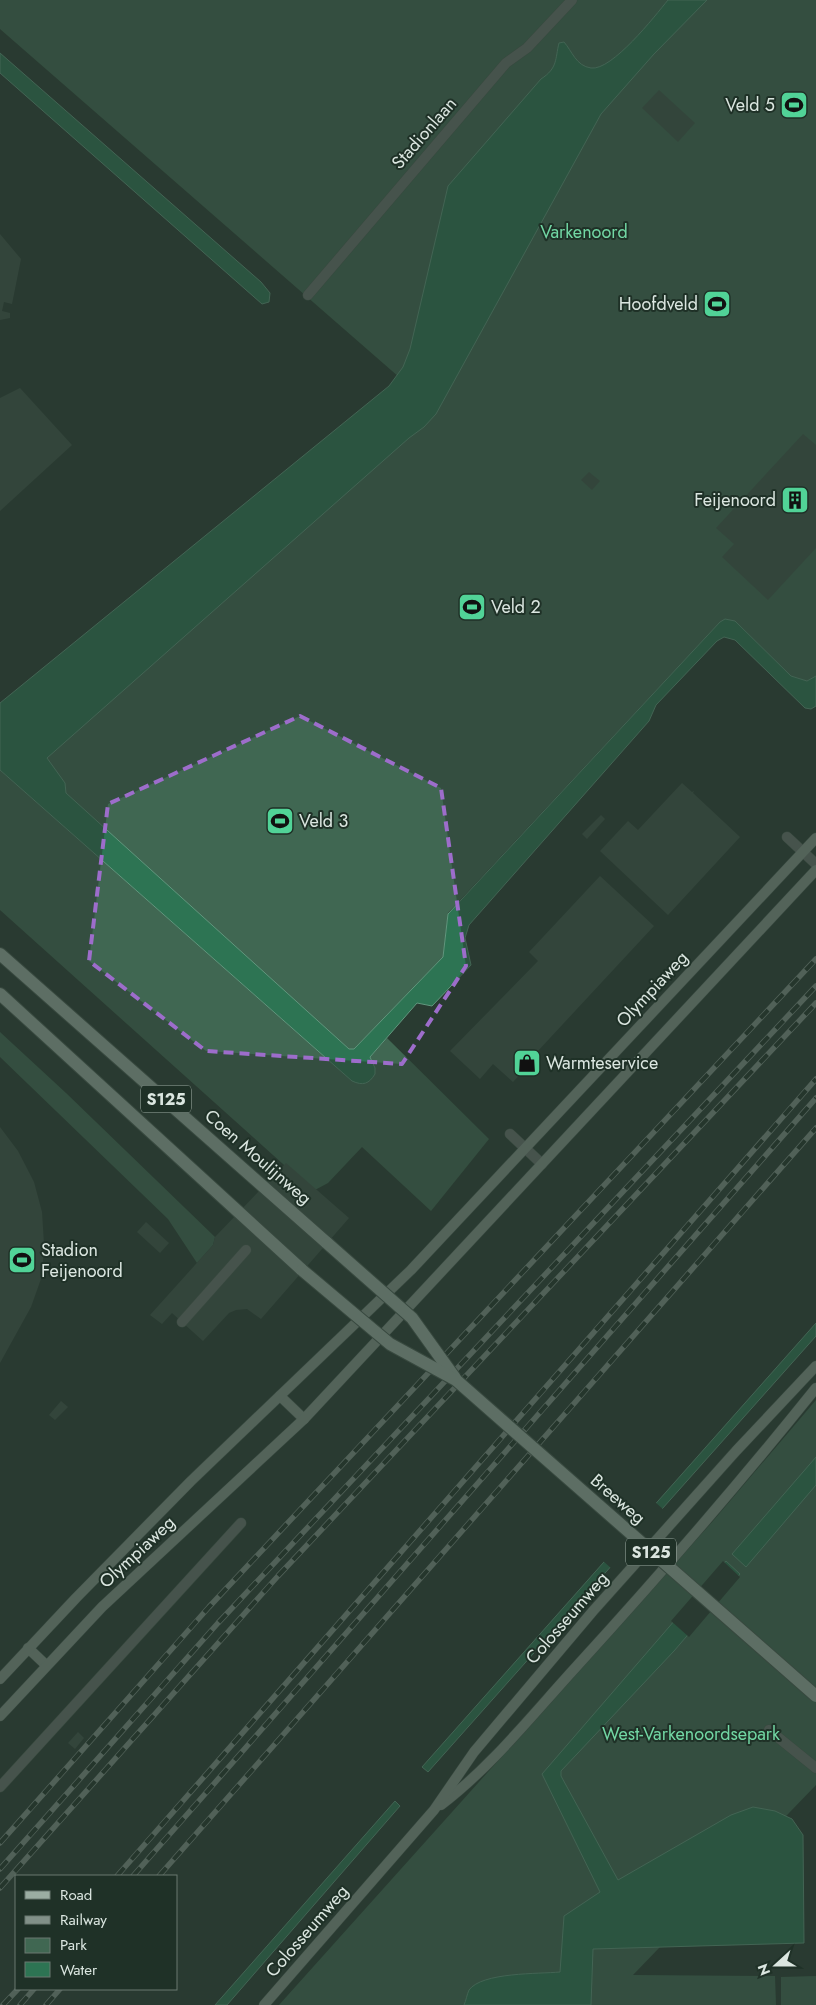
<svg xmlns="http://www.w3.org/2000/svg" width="816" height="2005" viewBox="0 0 816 2005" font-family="Jost,sans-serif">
  <rect width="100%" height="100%" fill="#293b31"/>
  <g fill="#406752">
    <path d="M0 0H816V676L807 681 791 676 735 621 720 622 448 913 443 957 354 1049H349L6 752 415 391 0 29Z"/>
    <path d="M0 770 352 1081 373 1062 370 1057 387 1038 489 1139 431 1211 362 1147 328 1183 313 1191 0 910Z"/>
    <path d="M0 1032 66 1093 215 1237 213 1245 197 1263 168 1219 0 1057Z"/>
    <path d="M816 1400V1785L633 1975 775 1976 776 2005H279L713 1521Z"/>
    <path d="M816 1976V2005H781V1977Z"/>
  </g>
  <g fill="#2d7453" stroke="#61967d">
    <path d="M668 0H707L654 54 601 114 436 414 424 427 409 438 47 758 65 783 66 793 349 1049H354L443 957 448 914 720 622 725 619 735 621 791 676 807 681 816 676V706L811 709 805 708 735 640 724 637 717 641 656 705 649 721 469 925 465 938 471 965 432 1006 417 1003 370 1057 375 1068V1074C369 1084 363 1086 352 1081L0 770V703L389 386 403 367 410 349 448 186 541 79C558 68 555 59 559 43L564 42C572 51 576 66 591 68 612 71 655 16 668 0Z"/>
    <path d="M0 53 261 282 270 293 269 302 262 304 0 73Z"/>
    <path d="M816 1323V1336L428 1772 422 1767Z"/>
    <path d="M816 1457V1485L746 1567 732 1554Z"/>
    <path d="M726 1561 740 1574 674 1651 561 1771V1776L618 1880 731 1815 753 1807 775 1811 792 1819 803 1835 804 1943 593 1949 591 2005H464C466 2001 467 1994 469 1990 482 1972 539 1974 560 1972L564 1916 600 1892 542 1774Z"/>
    <path d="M395 1801 400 1806 227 2005H215Z"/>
  </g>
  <g fill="#293b31">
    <path d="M655 1502 664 1510 612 1569 602 1560Z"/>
    <path d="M723 1561 740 1577 689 1637 671 1621Z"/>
  </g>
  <g fill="#3f5248">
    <path d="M659 90 695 123 678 142 642 108Z"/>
    <path d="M0 234 21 259 12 304 4 302 2 311 10 313V318L0 320Z"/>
    <path d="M20 388 72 445 0 511V398Z"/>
    <path d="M803 434 816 445V548L768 600 722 557 734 544 716 528Z"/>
    <path d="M589 472 600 481 592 490 581 480Z"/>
    <path d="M682 783 692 792 694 791 693 793 740 837 668 915 600 851 628 821 638 830Z"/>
    <path d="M601 815 605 819 587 839 582 834Z"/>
    <path d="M600 876 654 926 537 1052 539 1054 513 1082 493 1064 480 1079 450 1051 538 961 529 952Z"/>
    <path d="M0 1127 18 1151 34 1182 42 1212 44 1244 42 1276 31 1307 0 1363Z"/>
    <path d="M286 1163 349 1218 261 1319 247 1309 236 1310 229 1313 203 1341 172 1313 162 1324 150 1315 213 1245 215 1237Z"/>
    <path d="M146 1222 169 1243 160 1253 137 1232Z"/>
    <path d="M61 1401 68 1407 55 1420 49 1415Z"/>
    <path d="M78 1732 84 1738 75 1749 68 1743Z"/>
  </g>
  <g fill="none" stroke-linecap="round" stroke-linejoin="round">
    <g stroke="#495a50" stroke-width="11">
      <g id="pedestrian">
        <path d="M308 295 506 63 527 48 572 0"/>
        <path d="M182 1322 246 1250"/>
        <path d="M0 1787 241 1523"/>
      </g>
    </g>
    <g stroke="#495a50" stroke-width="11">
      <g id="minor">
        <path d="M787 837 816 864"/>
        <path d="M510 1134 542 1164"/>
        <path d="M769 1730 816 1768"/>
      </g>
    </g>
    <g stroke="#495a50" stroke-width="11">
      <g id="secondary">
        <path d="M280 1396 304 1419"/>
        <path d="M28 1648 46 1665"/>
        <path d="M0 1679 76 1598 191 1481 411 1270 816 838"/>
        <path d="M0 1716 102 1607 304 1419 816 870"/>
        <path d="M441 1805C492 1766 533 1714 576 1667 659 1576 739 1484 816 1388"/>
        <path d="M264 2005 434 1810 474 1752 593 1611 736 1451 816 1366"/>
      </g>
    </g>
    <g stroke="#495a50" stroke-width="14">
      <g id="primary">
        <path d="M0 954 327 1243"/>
        <path d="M0 994 302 1270"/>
      </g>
    </g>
    <use href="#pedestrian" stroke="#69726d" stroke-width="10"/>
    <use href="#minor" stroke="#69726d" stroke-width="10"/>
    <use href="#secondary" stroke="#85948b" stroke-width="10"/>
    <use href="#primary" stroke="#9bada2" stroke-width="12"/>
    <g stroke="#819088" stroke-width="5.5">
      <g id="rail">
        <path d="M0 1843 209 1607 816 959"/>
        <path d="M0 1869 218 1623 816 986"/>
        <path d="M117 1876 816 1079"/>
        <path d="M133 1876 816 1098"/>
        <path d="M159 1876 816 1128"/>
        <path d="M0 1888 278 1576 816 1003"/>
        <path d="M3 2005 18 1989"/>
        <path d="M20 2005 34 1989"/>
        <path d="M46 2005 60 1989"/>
      </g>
    </g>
    <use href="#rail" stroke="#1f3127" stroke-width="4" stroke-dasharray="11" stroke-linecap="butt"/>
    <g stroke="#495a50" stroke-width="14" stroke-linecap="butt">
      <g id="primary-bridge">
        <path d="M327 1243 412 1318 455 1378"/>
        <path d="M302 1270 390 1344 456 1380 816 1696"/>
      </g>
    </g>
    <use href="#primary-bridge" stroke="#9bada2" stroke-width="12"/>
  </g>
  <path d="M0 0H816V2005H0ZM300 716 441 788 466 966 402 1064 206 1051 89 961 108 804Z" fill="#293b31" fill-opacity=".55" fill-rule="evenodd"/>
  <path fill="none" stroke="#9d6dcb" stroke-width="4" stroke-dasharray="10 6" stroke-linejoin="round" d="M300 716 441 788 466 966 402 1064 206 1051 89 961 108 804Z"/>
  <defs>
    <g id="stadium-square" transform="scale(1.4375)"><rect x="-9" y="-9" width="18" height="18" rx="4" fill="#51d397" stroke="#1f3127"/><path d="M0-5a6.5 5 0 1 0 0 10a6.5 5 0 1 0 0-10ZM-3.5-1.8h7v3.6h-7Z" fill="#111"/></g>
    <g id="building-square" transform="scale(1.4375)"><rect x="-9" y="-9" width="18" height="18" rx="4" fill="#51d397" stroke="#1f3127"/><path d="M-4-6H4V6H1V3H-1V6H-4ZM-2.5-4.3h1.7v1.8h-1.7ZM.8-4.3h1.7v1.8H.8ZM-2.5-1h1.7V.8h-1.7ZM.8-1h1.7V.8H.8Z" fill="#111"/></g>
    <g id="shop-square" transform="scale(1.4375)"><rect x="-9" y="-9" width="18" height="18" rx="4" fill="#51d397" stroke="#1f3127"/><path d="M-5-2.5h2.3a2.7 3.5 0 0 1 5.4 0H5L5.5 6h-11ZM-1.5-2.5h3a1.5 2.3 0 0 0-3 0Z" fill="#111"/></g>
  </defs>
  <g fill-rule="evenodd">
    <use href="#stadium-square" x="794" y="105"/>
    <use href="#stadium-square" x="717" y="304"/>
    <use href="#building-square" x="795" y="500"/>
    <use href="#stadium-square" x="472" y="607"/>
    <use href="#stadium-square" x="280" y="821"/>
    <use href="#shop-square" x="527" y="1063"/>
    <use href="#stadium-square" x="22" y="1260"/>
  </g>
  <g text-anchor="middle" stroke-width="4" stroke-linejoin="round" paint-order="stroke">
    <g fill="#1f3127" stroke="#a3b0a8" stroke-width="1">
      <rect x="141" y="1085.5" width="50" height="27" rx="4"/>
      <rect x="626" y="1538.5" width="50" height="27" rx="4"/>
    </g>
    <g font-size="16" font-weight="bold" fill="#dbe6e0">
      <text x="166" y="1105">S125</text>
      <text x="651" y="1558">S125</text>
    </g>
    <g font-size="18" fill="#dbe6e0" stroke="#1f3127" text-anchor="start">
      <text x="775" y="111" text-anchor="end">Veld 5</text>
      <text x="698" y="310" text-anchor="end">Hoofdveld</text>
      <text x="776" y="506" text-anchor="end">Feijenoord</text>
      <text x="491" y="613">Veld 2</text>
      <text x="299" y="827">Veld 3</text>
      <text x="546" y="1069">Warmteservice</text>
      <text x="41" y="1256">Stadion<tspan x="41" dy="21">Feijenoord</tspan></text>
    </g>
    <g font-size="18" fill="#dbe6e0" stroke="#1f3127">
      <text transform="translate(424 133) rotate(-49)" y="6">Stadionlaan</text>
      <text transform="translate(652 989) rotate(-47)" y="6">Olympiaweg</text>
      <text transform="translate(258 1157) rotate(41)" y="6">Coen Moulijnweg</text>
      <text transform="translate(618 1499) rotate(41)" y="6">Breeweg</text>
      <text transform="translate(137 1552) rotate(-43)" y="6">Olympiaweg</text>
      <text transform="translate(567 1618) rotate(-49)" y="6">Colosseumweg</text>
      <text transform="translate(307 1931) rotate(-49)" y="6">Colosseumweg</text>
    </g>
    <g font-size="18" fill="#72d7a4" stroke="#1f3127">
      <text x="584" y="238">Varkenoord</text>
      <text x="691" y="1740">West-Varkenoordsepark</text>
    </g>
  </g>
  <rect x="15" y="1875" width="162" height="115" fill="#1f3127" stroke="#6a7971"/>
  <rect x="25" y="1891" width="25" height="8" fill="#9bada2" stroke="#6a7971"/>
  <text x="60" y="1900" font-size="15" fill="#dbe6e0">Road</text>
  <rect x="25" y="1916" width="25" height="8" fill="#819088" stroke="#6a7971"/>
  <text x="60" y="1925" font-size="15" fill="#dbe6e0">Railway</text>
  <rect x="25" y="1938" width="25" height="15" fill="#406752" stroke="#6a7971"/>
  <text x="60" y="1950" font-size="15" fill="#dbe6e0">Park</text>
  <rect x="25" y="1962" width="25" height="15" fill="#2d7453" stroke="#6a7971"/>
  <text x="60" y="1975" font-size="15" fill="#dbe6e0">Water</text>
  <g transform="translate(776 1965) rotate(249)" stroke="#1f3127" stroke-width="4" paint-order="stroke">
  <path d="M0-4L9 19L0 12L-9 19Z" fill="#dbe6e0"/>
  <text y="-8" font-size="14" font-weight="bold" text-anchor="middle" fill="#dbe6e0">N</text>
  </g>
</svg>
